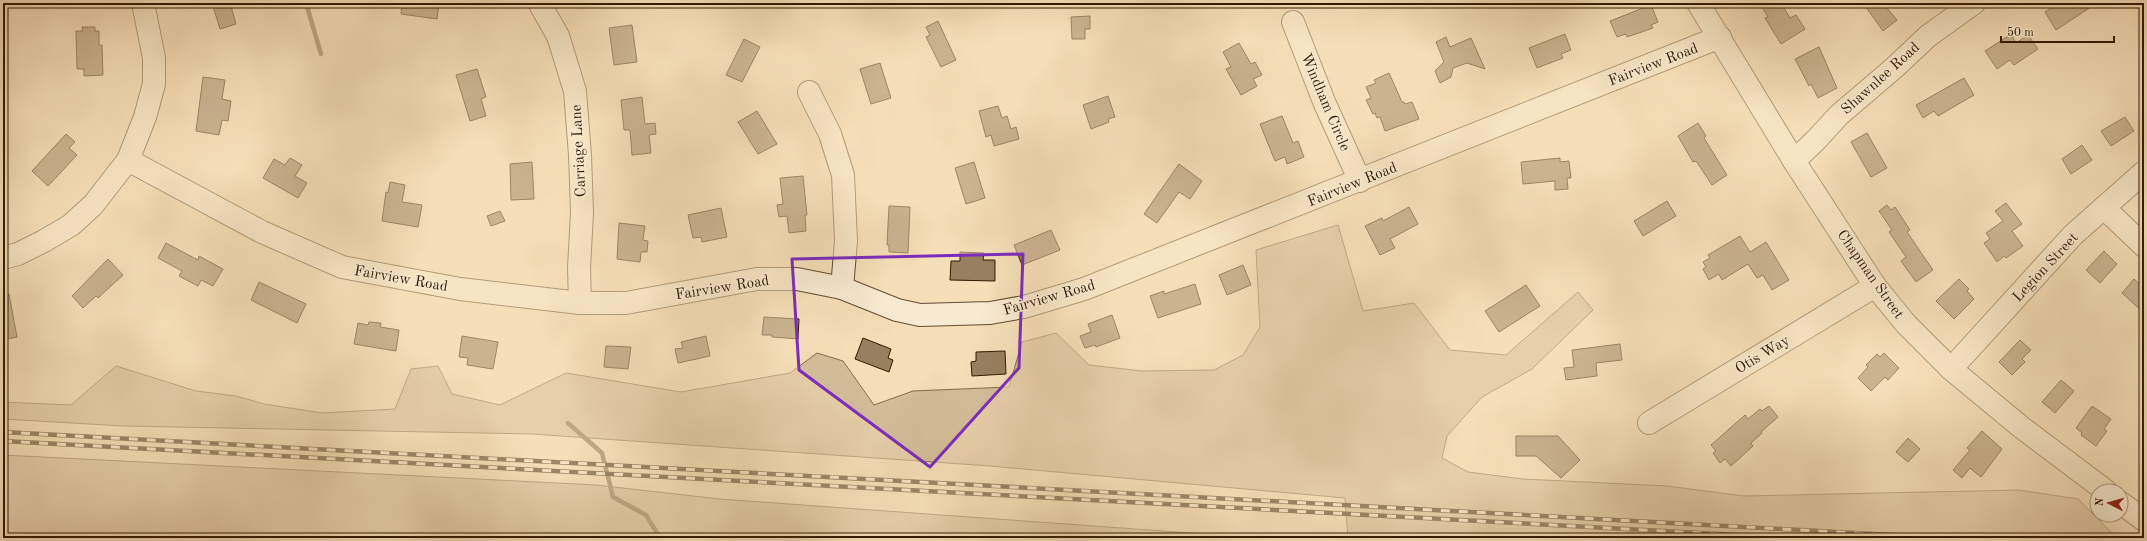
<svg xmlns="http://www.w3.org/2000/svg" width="2147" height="541" viewBox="0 0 2147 541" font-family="'Old Standard TT',serif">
  <rect width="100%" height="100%" fill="#f5deb8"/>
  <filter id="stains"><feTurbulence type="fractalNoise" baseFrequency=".005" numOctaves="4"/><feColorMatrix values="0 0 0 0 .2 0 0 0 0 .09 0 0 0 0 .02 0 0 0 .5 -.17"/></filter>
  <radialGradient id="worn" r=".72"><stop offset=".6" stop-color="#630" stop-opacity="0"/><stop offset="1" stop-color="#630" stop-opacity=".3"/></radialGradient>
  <g fill="#d4bd99" stroke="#846b4c">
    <path d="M1338 225 1363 311 1414 303 1450 350 1506 355 1578 292 1593 310 1532 369 1482 397 1447 436 1442 458 1468 472 1523 479 1667 486 1744 496 2019 490 2078 499 2117 538H1348L1345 498 990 466 532 434 123 426 3 419V402L71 405 116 366 196 391 236 396 264 404 322 413 395 409 411 369 438 366 452 394 500 405 566 373 681 392 790 373 817 353 843 361 874 405 913 391 1009 387 1022 342 1056 333 1089 365 1142 371 1214 370 1243 355 1260 327 1256 250Z"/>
    <path d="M3 455 596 485 720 499 1260 538H3Z"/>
  </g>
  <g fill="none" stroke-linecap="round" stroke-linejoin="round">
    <g stroke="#806749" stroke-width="4.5">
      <path d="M306 3 321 54"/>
      <path d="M568 423 602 453 613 497 646 515 660 538"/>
    </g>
  </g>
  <g fill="#987f60" stroke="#331900">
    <path d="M212 3H230L236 24 220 29Z"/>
    <path d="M402 3H439L437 19 401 14Z"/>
    <path d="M1760 3H1781L1790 18 1796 15 1805 29 1781 44 1765 18 1768 17Z"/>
    <path d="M1863 3H1883L1897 20 1883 31Z"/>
    <path d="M2059 3H2097L2056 30 2045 12Z"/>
    <path d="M1651 5 1658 22 1651 25 1653 28 1627 37 1626 34 1617 37 1610 21Z"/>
    <path d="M1090 16V29H1085V39H1072L1071 17Z"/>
    <path d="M938 21 956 60 941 67 926 37 930 35 926 27Z"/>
    <path d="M632 25 637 62 614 65 609 28Z"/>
    <path d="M82 27H95V31H99V45H102L103 75 84 76V69H77L76 31H83Z"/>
    <path d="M1565 34 1571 50 1561 54 1563 58 1537 68 1529 48Z"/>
    <path d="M2011 34 2016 43 2028 35 2038 49 2014 65 2010 60 1997 69 1985 51Z"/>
    <path d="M1446 37 1450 47 1471 38 1485 69 1467 63 1453 68 1451 77 1440 83 1435 71 1444 62 1436 42Z"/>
    <path d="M744 39 760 47 742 82 726 75Z"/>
    <path d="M1239 43 1251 64 1255 62 1262 75 1253 79 1257 86 1241 95 1226 69 1231 67 1223 52Z"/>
    <path d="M1819 47 1837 88 1818 98 1811 84 1809 86 1795 59Z"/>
    <path d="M880 63 891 98 871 104 860 69Z"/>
    <path d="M477 69 486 97 481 99 486 116 470 121 456 75Z"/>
    <path d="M1389 73 1402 102H1404L1405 104 1412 102 1419 119 1385 131 1380 117 1377 118 1375 113 1373 114 1366 100 1371 98 1366 87 1376 83 1374 80Z"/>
    <path d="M203 77 225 80 222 99 231 101 228 121 222 120 219 135 196 131Z"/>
    <path d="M1964 78 1974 95 1938 116 1934 111 1923 118 1916 105Z"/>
    <path d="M1108 96 1115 117 1108 119 1109 122 1091 129 1083 105Z"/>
    <path d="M642 97 645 124 655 123 656 134 649 135 651 153 632 155 630 130H624L621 100Z"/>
    <path d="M998 106 1002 118 1007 116 1011 129 1016 127 1019 139 994 146 991 135 986 137 979 111Z"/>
    <path d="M757 111 777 144 758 154 738 122Z"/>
    <path d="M1282 116 1293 143 1298 141 1304 157 1287 164 1285 157 1275 161 1260 124Z"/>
    <path d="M2125 117 2134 131 2111 146 2101 131Z"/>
    <path d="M1698 123 1706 136 1704 138 1712 151 1727 175 1712 185 1696 161 1693 162 1678 136Z"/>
    <path d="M1867 133 1887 168 1871 177 1851 142Z"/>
    <path d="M66 134 75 142 69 148 77 155 48 186 32 171Z"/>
    <path d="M2082 145 2092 160 2071 174 2062 159Z"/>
    <path d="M290 158 302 165 295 176 307 183 298 198 263 178 274 159 285 165Z"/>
    <path d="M1560 158V162L1569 161 1571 178H1567L1568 189 1555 190V181L1523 184 1521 162Z"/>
    <path d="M532 162 534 199 511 200 510 164Z"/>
    <path d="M974 162 985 198 966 204 955 168Z"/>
    <path d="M1179 164 1202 181 1190 199 1179 192 1157 223 1144 214Z"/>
    <path d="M803 176 807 215H805L806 231 789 233 787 216 779 217 777 205 783 204 780 178Z"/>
    <path d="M390 182 405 185 402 202 422 205 418 227 382 221 386 192 388 193Z"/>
    <path d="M1667 201 1676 216 1643 236 1634 221Z"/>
    <path d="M2006 203 2022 224 2012 231 2023 246 2006 258 2004 256 1997 262 1984 243 1990 239 1986 233 2003 221 1995 211Z"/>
    <path d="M1887 205 1891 210 1895 207 1910 230 1907 232 1933 270 1916 282 1901 261 1906 257 1889 232 1892 230 1879 211Z"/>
    <path d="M889 206 910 207 908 253 889 252V245H887Z"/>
    <path d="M1409 207 1418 224 1390 239 1395 248 1380 255 1365 226 1382 218 1383 221Z"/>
    <path d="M721 208 727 237 702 242 701 237 693 238 688 215Z"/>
    <path d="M500 211 505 221 491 226 487 216Z"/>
    <path d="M619 223 645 226 643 240 648 241 647 252H641L640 262 617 259Z"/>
    <path d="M1051 230 1060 250 1022 265 1014 245Z"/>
    <path d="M1740 236 1750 252 1766 242 1789 280 1772 290 1763 275 1757 278 1748 264 1722 280 1719 274 1709 280 1703 269 1706 267 1703 262 1710 258 1708 255Z"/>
    <path d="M166 243 198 260 199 256 223 269 213 286 201 280 198 286 179 276 182 271 158 258Z"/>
    <path d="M2104 251 2117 264 2100 283 2086 270Z"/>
    <path d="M960 252 984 253 983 260H995V281L950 280 951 261H960Z"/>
    <path d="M108 259 123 275 98 298 96 296 83 308 72 296Z"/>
    <path d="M1243 265 1251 285 1227 295 1219 275Z"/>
    <path d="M1959 279 1969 289 1967 291 1974 299 1954 319 1936 301Z"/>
    <path d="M2134 279 2144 288V313L2122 293Z"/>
    <path d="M259 282 306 304 297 323 251 300Z"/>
    <path d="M1195 284 1201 304 1158 318 1150 296 1164 291V294Z"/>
    <path d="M1526 285 1540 306 1499 332 1485 311Z"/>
    <path d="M9 294 17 337 3 340V295Z"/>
    <path d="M1112 315 1120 338 1096 347 1095 345 1085 348 1080 336 1091 332 1088 324Z"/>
    <path d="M764 317 799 319 798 339 772 337V335H762Z"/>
    <path d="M369 322 381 323 380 327 399 330 396 351 354 344 358 323 368 325Z"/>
    <path d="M462 336 498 342 493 369 467 365 468 358 459 357Z"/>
    <path d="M706 336 710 356 678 363 675 349 683 348 681 342Z"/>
    <path d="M863 338 891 349 888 358 893 360 889 372 855 359Z"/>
    <path d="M2020 340 2031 350 2022 359 2025 362 2012 375 1999 362Z"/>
    <path d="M1620 344 1622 360 1596 363 1597 376 1566 380 1564 368 1574 367 1572 350Z"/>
    <path d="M606 346 631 347 628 369 604 367Z"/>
    <path d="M1005 351 1006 374 972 376 971 362 976 361V352Z"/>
    <path d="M1884 353 1899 368 1888 380 1885 377 1871 391 1858 378 1868 367 1866 365 1877 354 1880 357Z"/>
    <path d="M2061 380 2074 391 2055 413 2042 402Z"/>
    <path d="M1769 406 1778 417 1761 432 1762 433 1751 443 1753 446 1731 466 1725 459 1720 463 1713 453 1716 451 1711 445 1745 415 1748 419 1760 409 1762 411Z"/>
    <path d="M2092 406 2111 419 2104 429 2107 431 2096 446 2081 435 2082 433 2076 428Z"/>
    <path d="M1982 431 2002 449 1981 477 1970 468 1962 478 1953 470 1970 450 1967 448Z"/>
    <path d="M1516 436H1558L1580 460 1561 478 1536 456H1516Z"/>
    <path d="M1908 438 1920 449 1908 462 1896 452Z"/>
  </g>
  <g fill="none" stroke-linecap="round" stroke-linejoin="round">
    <g stroke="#644a2e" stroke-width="24">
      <g id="minor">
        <path d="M1698 3 1794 161 1875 286 1906 324 1951 369 2021 427 2106 491"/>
        <path d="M541 6 558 36 575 91 580 155 582 213 579 268 580 303"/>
        <path d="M1293 22 1325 104 1360 181"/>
        <path d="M809 92 830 134 843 175 846 241 842 288"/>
        <path d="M128 160 262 232 342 267 460 289 580 303H626L757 279H797L842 288 897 310 920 315 990 313 1024 307 1084 289 1720 37"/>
        <path d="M1794 161 1816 140 1839 115 1894 68 1928 36 1974 3"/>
        <path d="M2104 208 2144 246"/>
        <path d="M3 258 18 254 44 241 71 225 93 205 128 160 145 117 154 84V58L143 3"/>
        <path d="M1951 369 2073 235 2144 172"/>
        <path d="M1649 423 1875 286"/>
        <path d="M2121 503 2144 520"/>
      </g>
    </g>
    <use href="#minor" stroke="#f8ead1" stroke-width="22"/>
    <g stroke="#331900" stroke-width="4.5">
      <g id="rail">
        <path d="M3 432 1947 538"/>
        <path d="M3 441 1792 538"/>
      </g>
    </g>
    <use href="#rail" stroke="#f8ead1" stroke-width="3" stroke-dasharray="9" stroke-linecap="butt"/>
  </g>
  <path d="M0 0H2147V541H0ZM1023 254 1019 368 930 467 799 370 792 259Z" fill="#f5deb8" fill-opacity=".55" fill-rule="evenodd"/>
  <path fill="none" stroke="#7b2cbf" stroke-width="3" stroke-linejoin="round" d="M1023 254 1019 368 930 467 799 370 792 259Z"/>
  <g text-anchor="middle" stroke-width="3" stroke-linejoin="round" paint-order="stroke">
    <g font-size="15" fill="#331900" stroke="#f8ead1">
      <text transform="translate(1653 64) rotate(-21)" y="5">Fairview Road</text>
      <text transform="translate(1880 78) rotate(-42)" y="5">Shawnlee Road</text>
      <text transform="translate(1326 102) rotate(67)" y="5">Windham Circle</text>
      <text transform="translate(578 151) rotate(-93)" y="5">Carriage Lane</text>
      <text transform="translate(1352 184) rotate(-22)" y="5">Fairview Road</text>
      <text transform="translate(2045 267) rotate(-47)" y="5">Legion Street</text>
      <text transform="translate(1871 274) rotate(55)" y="5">Chapman Street</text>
      <text transform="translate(401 278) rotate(10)" y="5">Fairview Road</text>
      <text transform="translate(722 287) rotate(-9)" y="5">Fairview Road</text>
      <text transform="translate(1049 297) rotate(-16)" y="5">Fairview Road</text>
      <text transform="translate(1762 354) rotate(-31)" y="5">Otis Way</text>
    </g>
  </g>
  <rect width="2147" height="541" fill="none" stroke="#f5deb8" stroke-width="16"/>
  <rect x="4" y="4" width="2139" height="533" fill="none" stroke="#331900" stroke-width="2"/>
  <rect x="8" y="8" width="2131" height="525" fill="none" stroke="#331900"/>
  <g transform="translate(2109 503) rotate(276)"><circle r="19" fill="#f8ead1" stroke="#a9967d"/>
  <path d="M0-3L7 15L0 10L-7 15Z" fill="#8f2418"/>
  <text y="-6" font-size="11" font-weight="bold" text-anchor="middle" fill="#331900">N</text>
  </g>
  <path d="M2001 36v6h113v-6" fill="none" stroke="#331900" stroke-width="2"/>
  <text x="2007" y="36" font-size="12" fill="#331900" stroke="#f8ead1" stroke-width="3" paint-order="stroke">50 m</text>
  <rect width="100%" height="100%" filter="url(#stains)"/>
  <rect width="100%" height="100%" fill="url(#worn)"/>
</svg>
